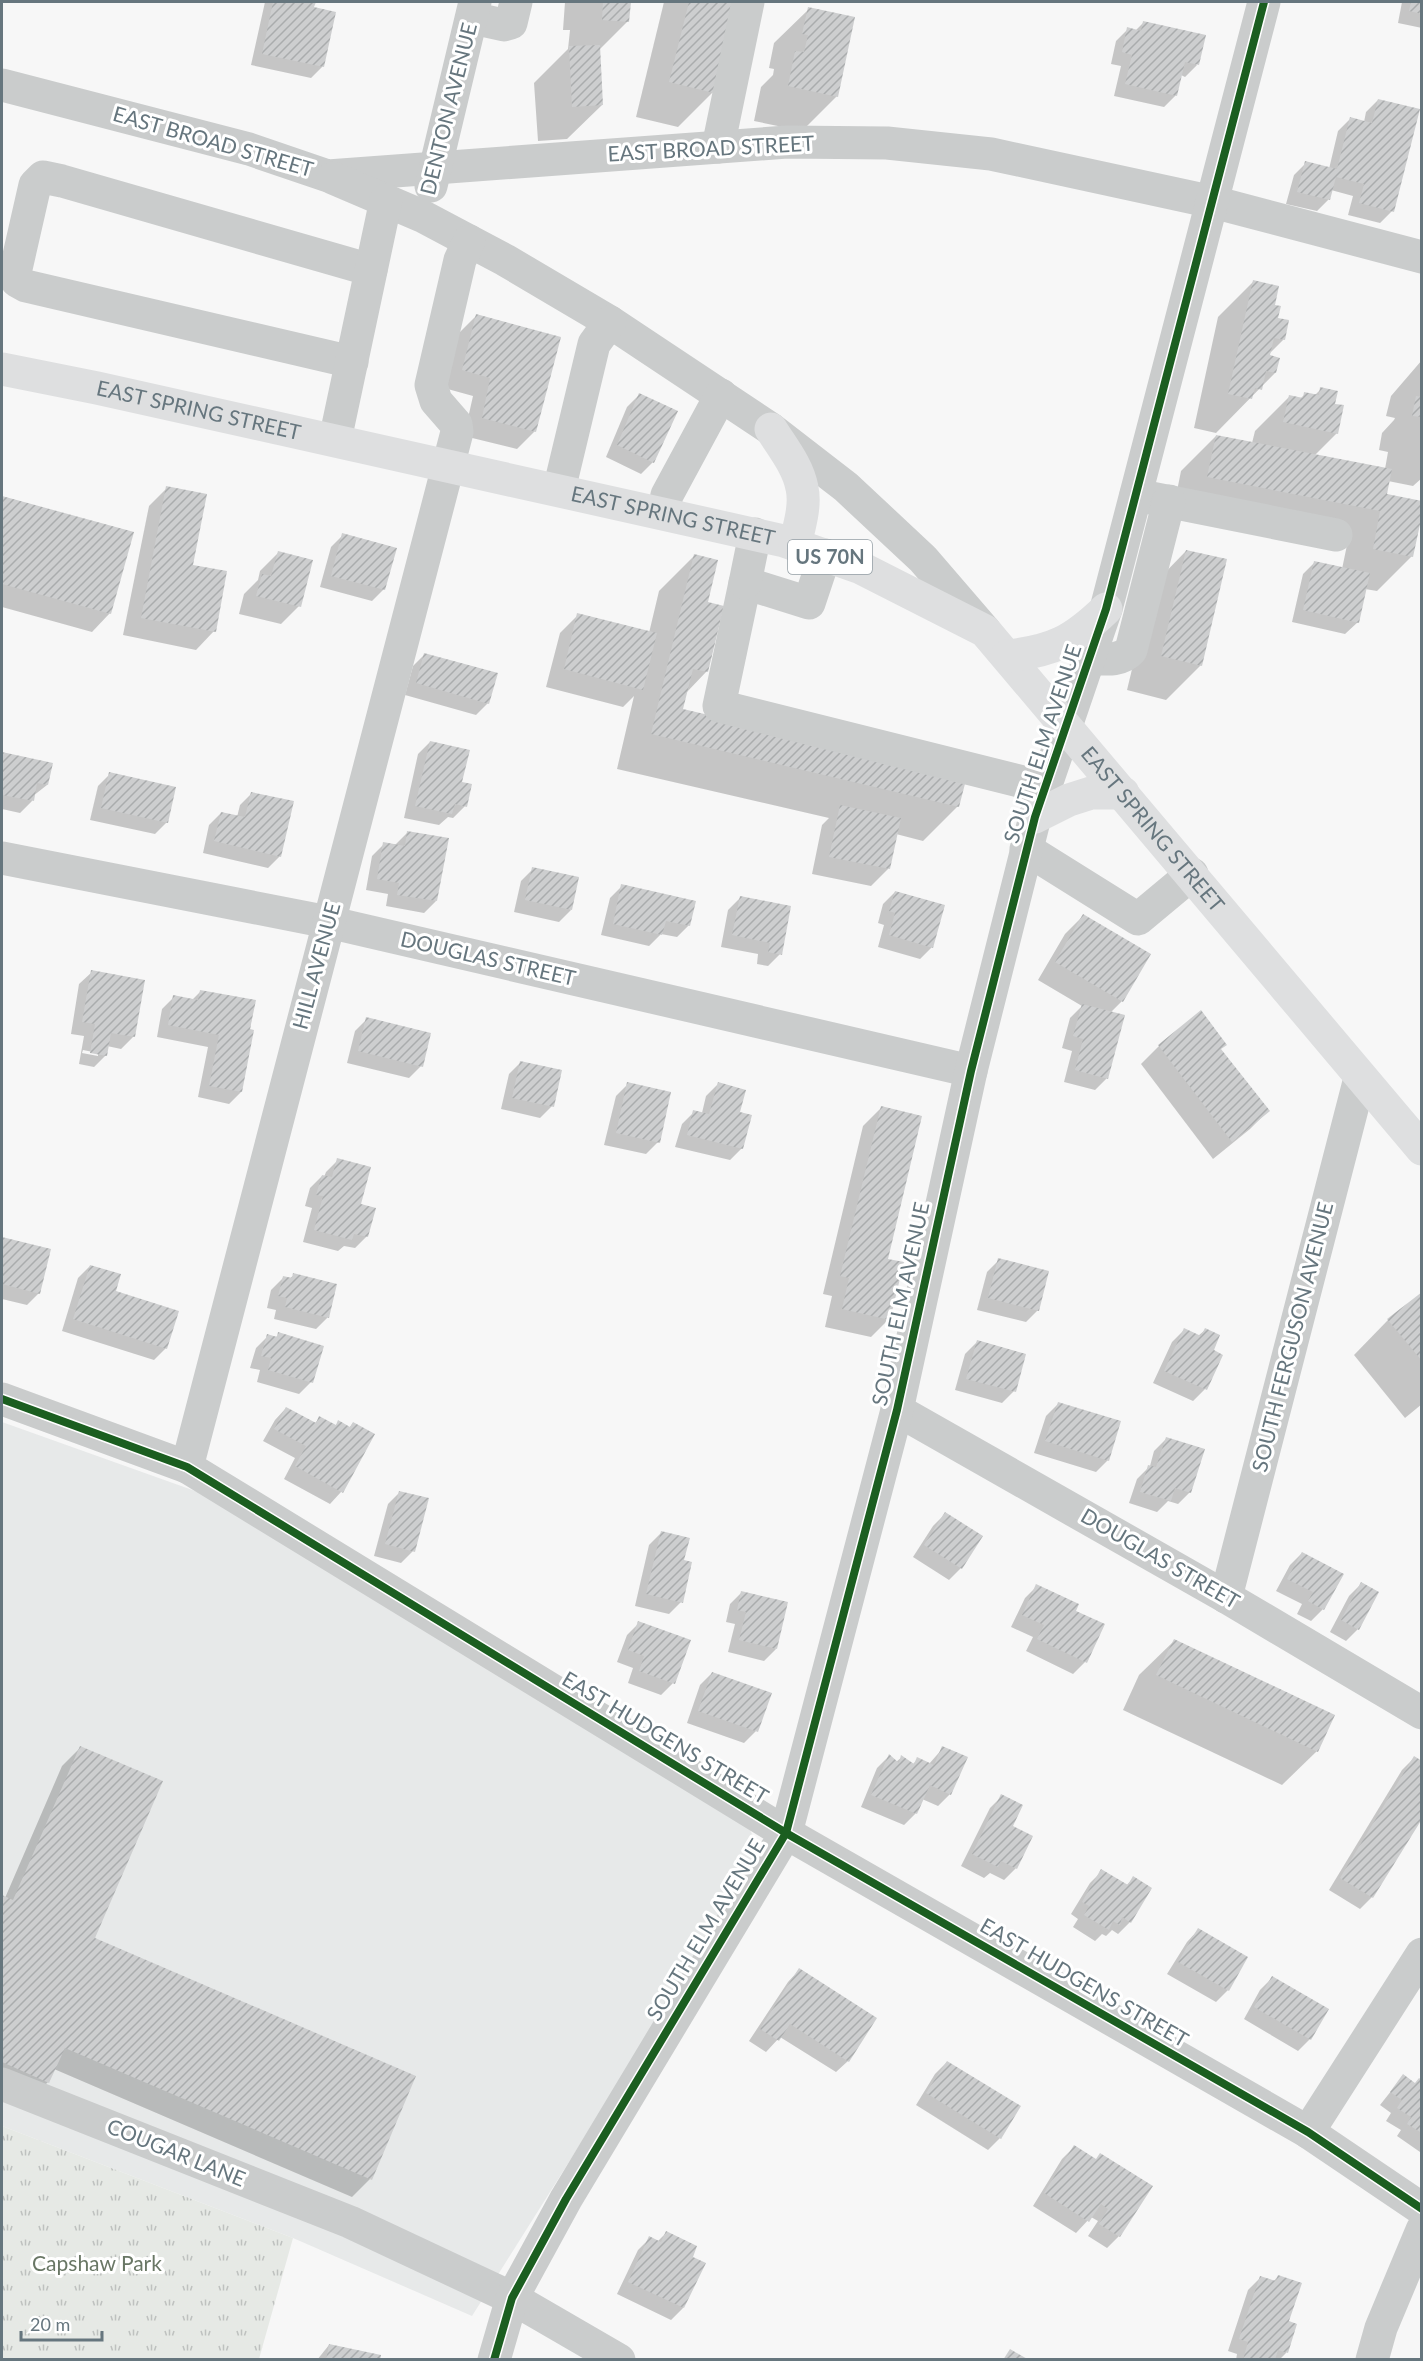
<svg xmlns="http://www.w3.org/2000/svg" width="1423" height="2361" viewBox="0 0 1423 2361" font-family="Lato,sans-serif">
  <defs>
    <pattern id="park-tufts" width="24" height="20" patternUnits="userSpaceOnUse" patternTransform="scale(1.5)"><rect width="24" height="20" fill="#e6e9e5"/><path d="M3 7l-1-3M5 7V3M7 7l1-3M15 17l-1-3M17 17v-4M19 17l1-3" fill="none" stroke="#bec1bf"/></pattern>
    <pattern id="building-hatch" width="6" height="6" patternUnits="userSpaceOnUse" patternTransform="scale(1.5)"><rect width="6" height="6" fill="#cdcecf"/><path d="M-1 1l2-2M0 6l6-6M5 7l2-2" fill="none" stroke="#aaacad"/></pattern>
  </defs>
  <rect width="100%" height="100%" fill="#f7f7f7"/>
  <path fill="#e7e9e9" d="M2 1422 212 1497 749 1828 755 1840 757 1855 752 1871 472 2316 293 2238 2 2126Z"/>
  <path fill="url(#park-tufts)" d="M2 2126 293 2238 259 2359H2Z"/>
  <g fill="#0003" fill-rule="evenodd">
    <path d="M265 2H314L313 9 323 66 311 78 251 65Z"/>
    <path d="M565 2H629L628 21 599 50 602 105 567 139 538 141 534 83 568 49 570 30H563Z"/>
    <path d="M664 2H735L713 92 678 127 636 117Z"/>
    <path d="M1402 2H1422V28L1398 23Z"/>
    <path d="M809 9 837 96 802 131 754 121 761 87 773 75 774 69 769 68 774 43Z"/>
    <path d="M1144 22 1197 65 1185 77 1181 75 1176 95 1164 107 1114 96 1121 66 1111 64 1116 41 1128 29 1135 31Z"/>
    <path d="M1378 100 1392 211 1380 223 1348 215 1353 196 1331 190 1329 199 1317 211 1286 204 1294 175 1306 163 1329 169 1338 131 1350 119 1364 122 1366 112Z"/>
    <path d="M1253 282 1274 306 1284 339 1269 354 1275 373 1216 433 1194 428 1218 317Z"/>
    <path d="M476 316 535 431 517 449 464 436 473 396 444 388 458 334Z"/>
    <path d="M1422 360V478L1413 486 1388 481 1385 496 1412 556 1377 591 1365 589 1358 622 1345 634 1292 622 1303 574 1315 562 1342 569 1347 545 1173 511 1181 471 1216 436 1252 443 1255 431 1290 396 1300 399 1305 394 1314 396 1321 389 1334 405 1337 433 1314 456 1385 469 1388 452 1379 450 1382 433 1394 420 1395 418 1386 416 1391 396Z"/>
    <path d="M639 395 653 462 641 474 606 457 627 407Z"/>
    <path d="M167 488 214 631 196 650 123 635 149 506Z"/>
    <path d="M2 497 132 533 110 613 92 632 2 607Z"/>
    <path d="M343 535 384 589 372 601 320 587 331 547Z"/>
    <path d="M1186 551 1201 665 1166 700 1127 690 1152 586Z"/>
    <path d="M278 553 299 606 281 624 239 614 244 594 258 580 260 571Z"/>
    <path d="M694 556 706 603 707 671 686 693 681 710 958 806 923 841 896 834 889 868 871 886 812 874 822 825 829 818 617 769 634 696 623 707 546 687 560 633 578 615 649 633 659 591Z"/>
    <path d="M425 654 488 703 476 715 405 695 413 666Z"/>
    <path d="M430 742 461 783 465 806 453 818 448 817 439 825 404 818 418 754Z"/>
    <path d="M2 754 51 764 47 785 33 796 32 801 20 813 2 809Z"/>
    <path d="M110 774 167 822 155 834 90 820 98 786Z"/>
    <path d="M252 793 280 856 268 868 203 853 209 825 221 813 237 817 240 805Z"/>
    <path d="M408 832 436 901 424 913 386 906 388 894 366 890 372 856 384 844H396Z"/>
    <path d="M533 869 571 910 559 922 514 912 521 881Z"/>
    <path d="M622 886 689 925 677 937 661 934 649 946 601 935 610 898Z"/>
    <path d="M895 892 932 947 920 959 878 947 884 925 878 923 883 904Z"/>
    <path d="M740 898 780 954 768 966 757 964 758 954 721 947 728 910Z"/>
    <path d="M1083 916 1122 1001 1110 1013 1107 1078 1095 1090 1064 1082 1072 1051 1062 1048 1070 1018 1082 1006 1038 980 1065 934Z"/>
    <path d="M92 972 133 1037 121 1049 107 1046 106 1055 94 1067 79 1064 84 1036 71 1034 79 984ZM83 1050 98 1053V1056L82 1053Z"/>
    <path d="M201 991 254 1002 241 1092 229 1104 198 1097 208 1047 157 1037 162 1009 174 997 191 1001Z"/>
    <path d="M367 1019 421 1066 409 1078 347 1063 355 1031Z"/>
    <path d="M1159 1046 1219 1050 1268 1111 1250 1129 1213 1159 1141 1064Z"/>
    <path d="M521 1062 552 1106 540 1118 501 1109 509 1074Z"/>
    <path d="M628 1084 658 1142 646 1154 604 1145 616 1096Z"/>
    <path d="M718 1084 738 1113 742 1148 730 1160 675 1147 682 1124 694 1112 702 1113 706 1096Z"/>
    <path d="M881 1108 889 1319 871 1337 825 1327 832 1296 823 1294 863 1126Z"/>
    <path d="M338 1160 359 1205 367 1236 355 1248 344 1246 338 1251 303 1242 312 1208 305 1206 310 1188 322 1176 324 1177 326 1172Z"/>
    <path d="M2 1238 49 1250 39 1293 27 1305 2 1299Z"/>
    <path d="M999 1260 1038 1310 1026 1322 977 1310 987 1272Z"/>
    <path d="M90 1266 166 1348 154 1360 62 1331 78 1278Z"/>
    <path d="M294 1275 328 1317 316 1329 274 1319 276 1310 267 1308 271 1290 283 1278 289 1279Z"/>
    <path d="M1422 1293V1404L1405 1418 1354 1355 1388 1320Z"/>
    <path d="M1184 1330 1198 1336 1205 1330 1212 1351 1221 1355 1205 1389 1193 1401 1153 1383 1172 1342Z"/>
    <path d="M279 1334 311 1382 299 1394 257 1382 260 1370 250 1368 256 1348 268 1336 275 1338Z"/>
    <path d="M977 1342 1014 1391 1002 1403 955 1390 965 1354Z"/>
    <path d="M1058 1404 1108 1460 1096 1472 1034 1453 1046 1416Z"/>
    <path d="M286 1408 314 1424 320 1418 335 1426 339 1422 349 1428 353 1423 341 1492 330 1504 284 1479 295 1458 263 1441 275 1420Z"/>
    <path d="M1166 1439 1190 1492 1178 1504 1168 1501 1157 1512 1129 1503 1137 1479 1150 1466 1154 1451Z"/>
    <path d="M400 1492 413 1551 401 1563 374 1556 388 1504Z"/>
    <path d="M945 1514 961 1568 949 1580 913 1557 933 1526Z"/>
    <path d="M661 1533 683 1561 681 1602 669 1614 635 1606 649 1545Z"/>
    <path d="M1302 1553 1323 1609 1311 1621 1297 1614 1302 1604 1276 1591 1290 1565Z"/>
    <path d="M1361 1584 1358 1629 1346 1641 1330 1632 1349 1596Z"/>
    <path d="M1037 1586 1074 1611 1085 1662 1073 1674 1026 1651 1033 1637 1011 1627 1025 1598Z"/>
    <path d="M742 1592 776 1649 764 1661 728 1652 735 1624 726 1622 730 1604Z"/>
    <path d="M639 1623 673 1683 661 1695 628 1683 633 1668 617 1662 627 1635Z"/>
    <path d="M1174 1641 1317 1751 1282 1785 1123 1710 1139 1675Z"/>
    <path d="M712 1673 756 1731 744 1743 687 1723 700 1685Z"/>
    <path d="M81 1747 93 1939 370 2179 352 2197 54 2069 48 2082 30 2100 2 2088V1896L5 1898 62 1766Z"/>
    <path d="M943 1748 950 1794 938 1806 922 1799 916 1813 904 1825 861 1807 877 1768 889 1756 896 1762 902 1757 912 1765 918 1759 929 1764Z"/>
    <path d="M1414 1758 1372 1897 1360 1909 1329 1890 1402 1770Z"/>
    <path d="M1002 1796 1011 1827 1016 1868 1004 1880 990 1873 984 1878 961 1866 990 1808Z"/>
    <path d="M1102 1871 1126 1886 1133 1878 1130 1922 1118 1934 1112 1930 1106 1936 1102 1934 1095 1941 1073 1927 1078 1919 1071 1914 1090 1883Z"/>
    <path d="M1198 1930 1246 1958 1228 1990 1216 2002 1167 1974 1187 1942Z"/>
    <path d="M799 1970 848 2061 836 2072 780 2037 766 2052 749 2041 788 1982Z"/>
    <path d="M1272 1978 1310 2039 1298 2051 1244 2019 1260 1990Z"/>
    <path d="M947 2062 1019 2107 1000 2138 988 2150 916 2105 935 2074Z"/>
    <path d="M1403 2076 1415 2084 1422 2082 1420 2152 1397 2136 1401 2130 1386 2121 1391 2113 1380 2105Z"/>
    <path d="M1074 2147 1095 2160 1119 2236 1107 2248 1088 2236 1098 2221 1091 2217 1076 2233 1033 2206 1062 2159Z"/>
    <path d="M666 2233 691 2257 704 2264 683 2308 671 2320 617 2294 638 2250 650 2238 657 2242Z"/>
    <path d="M1278 2276 1288 2322 1295 2325 1286 2353 1279 2360H1236L1237 2354 1228 2351 1248 2290 1260 2278 1273 2282Z"/>
    <path d="M329 2345 378 2360H317Z"/>
  </g>
  <g fill="url(#building-hatch)">
    <path d="M273 2H316L314 7 336 12 324 67 262 54Z"/>
    <path d="M603 2H631L629 22 602 20Z"/>
    <path d="M689 2H737L714 93 669 82Z"/>
    <path d="M1411 2H1422V14L1409 11Z"/>
    <path d="M808 7 855 17 838 97 788 86 795 51 804 52 808 35 802 34Z"/>
    <path d="M1143 21 1206 35 1199 65 1185 62 1177 96 1125 84 1132 55 1122 52 1127 27 1141 31Z"/>
    <path d="M600 45 603 105 572 107 569 46Z"/>
    <path d="M1378 99 1420 109 1394 212 1359 203 1364 184 1336 177 1330 200 1297 192 1305 161 1337 169 1350 117 1372 123Z"/>
    <path d="M1253 280 1279 286 1275 305 1281 306 1278 318 1289 320 1285 340 1274 338 1270 355 1280 358 1276 373 1266 371 1262 390 1255 388 1252 399 1228 394Z"/>
    <path d="M476 314 561 337 536 432 482 418 490 378 462 370Z"/>
    <path d="M1320 387 1338 391 1335 404 1344 405 1338 434 1283 422 1289 395 1303 398 1304 392 1319 395Z"/>
    <path d="M639 393 678 411 654 463 617 445Z"/>
    <path d="M1416 396 1422 397V417L1412 416Z"/>
    <path d="M1216 435 1392 469 1387 494 1422 501V515L1413 557 1373 549 1380 511 1207 477Z"/>
    <path d="M166 486 207 494 193 565 227 571 216 632 141 618Z"/>
    <path d="M2 496 134 532 111 614 2 584Z"/>
    <path d="M342 533 397 548 385 590 331 576Z"/>
    <path d="M1186 550 1227 559 1202 666 1161 656Z"/>
    <path d="M278 551 313 560 301 607 256 596 262 574 271 576Z"/>
    <path d="M694 554 718 560 708 602 724 606 708 672 693 669 683 709 967 776 959 807 651 734Z"/>
    <path d="M1314 561 1370 573 1359 623 1303 610Z"/>
    <path d="M577 613 657 633 643 690 564 669Z"/>
    <path d="M424 653 498 673 489 704 416 683Z"/>
    <path d="M430 741 470 750 462 782 472 784 467 807 455 804 452 814 415 806Z"/>
    <path d="M2 752 53 763 48 785 37 783 34 801 2 795Z"/>
    <path d="M109 772 176 787 168 823 101 808Z"/>
    <path d="M251 792 294 801 281 857 214 841 221 812 245 817Z"/>
    <path d="M840 805 901 818 890 869 829 857Z"/>
    <path d="M407 831 449 838 437 901 397 895 399 883 377 879 383 842 405 846Z"/>
    <path d="M532 867 579 877 572 910 525 900Z"/>
    <path d="M621 884 696 901 690 926 666 921 662 935 613 924Z"/>
    <path d="M895 891 945 905 933 948 889 935 895 913 889 911Z"/>
    <path d="M740 896 791 906 782 955 768 952 770 943 732 935Z"/>
    <path d="M1083 914 1151 954 1123 1002 1055 962Z"/>
    <path d="M91 970 145 980 135 1037 111 1033 107 1056 90 1053 95 1024 82 1022Z"/>
    <path d="M200 990 256 1000 250 1029 254 1030 242 1092 209 1086 219 1035 168 1025 173 995 198 1000Z"/>
    <path d="M1082 1004 1125 1015 1108 1079 1075 1070 1083 1039 1073 1036Z"/>
    <path d="M1201 1010 1227 1045 1221 1049 1270 1111 1232 1142 1158 1045Z"/>
    <path d="M366 1017 431 1033 423 1067 358 1051Z"/>
    <path d="M520 1061 562 1070 554 1107 512 1098Z"/>
    <path d="M627 1082 671 1092 660 1143 616 1133Z"/>
    <path d="M718 1082 746 1090 740 1112 752 1115 743 1149 687 1135 693 1110 709 1114Z"/>
    <path d="M881 1106 922 1116 888 1259 904 1262 890 1320 842 1309 849 1278 840 1276Z"/>
    <path d="M337 1158 371 1167 361 1204 376 1208 368 1237 354 1234 352 1240 314 1230 323 1196 316 1195 322 1175 332 1177Z"/>
    <path d="M2 1237 51 1249 40 1294 2 1284Z"/>
    <path d="M998 1258 1049 1271 1039 1311 988 1298Z"/>
    <path d="M90 1265 121 1274 116 1291 179 1311 167 1349 73 1319Z"/>
    <path d="M293 1273 337 1284 329 1318 285 1307 287 1298 278 1296 283 1276 292 1278Z"/>
    <path d="M1422 1292V1361L1387 1319Z"/>
    <path d="M1184 1328 1201 1336 1205 1328 1220 1335 1214 1350 1223 1355 1207 1390 1164 1371Z"/>
    <path d="M278 1332 324 1346 313 1383 268 1370 271 1358 261 1356 267 1334 277 1337Z"/>
    <path d="M977 1340 1026 1354 1016 1392 966 1379Z"/>
    <path d="M1058 1402 1121 1421 1109 1461 1045 1441Z"/>
    <path d="M286 1407 316 1423 319 1416 336 1425 338 1420 350 1427 353 1422 375 1434 343 1493 295 1466 306 1446 274 1429Z"/>
    <path d="M1166 1437 1205 1449 1191 1493 1175 1488 1171 1501 1140 1492 1148 1465 1156 1467Z"/>
    <path d="M399 1491 429 1498 415 1552 385 1544Z"/>
    <path d="M945 1512 983 1536 962 1569 924 1545Z"/>
    <path d="M661 1531 690 1538 684 1560 692 1562 683 1603 646 1594Z"/>
    <path d="M1302 1552 1344 1574 1324 1610 1308 1601 1313 1592 1287 1579Z"/>
    <path d="M1361 1582 1379 1592 1359 1630 1341 1620Z"/>
    <path d="M1036 1584 1079 1604 1076 1611 1105 1624 1087 1663 1037 1639 1044 1625 1022 1615Z"/>
    <path d="M741 1591 788 1602 777 1649 739 1640 746 1612 737 1610Z"/>
    <path d="M638 1621 691 1640 675 1684 639 1671 644 1656 628 1650Z"/>
    <path d="M1174 1639 1335 1715 1318 1752 1156 1675Z"/>
    <path d="M712 1672 772 1693 758 1732 698 1711Z"/>
    <path d="M80 1746 163 1781 95 1938 416 2076 372 2180 65 2048 49 2083 2 2062V1895L13 1900Z"/>
    <path d="M942 1746 968 1757 951 1795 930 1785 917 1814 871 1795 889 1754 899 1763 901 1755 914 1764 917 1757 934 1765Z"/>
    <path d="M1414 1756 1422 1761V1819L1373 1898 1340 1878Z"/>
    <path d="M1001 1794 1023 1805 1013 1826 1033 1836 1017 1869 1001 1861 998 1867 972 1854Z"/>
    <path d="M1101 1869 1128 1885 1133 1876 1152 1888 1131 1923 1122 1917 1120 1925 1113 1921 1109 1930 1084 1915 1089 1906 1082 1902Z"/>
    <path d="M1198 1928 1248 1957 1229 1991 1178 1962Z"/>
    <path d="M799 1968 877 2018 849 2062 790 2024 779 2041 760 2029Z"/>
    <path d="M1272 1976 1329 2009 1311 2040 1254 2007Z"/>
    <path d="M947 2061 1021 2106 1001 2139 926 2093Z"/>
    <path d="M1403 2074 1415 2083 1419 2078 1422 2080V2133L1407 2124 1411 2117 1397 2108 1402 2100 1390 2092Z"/>
    <path d="M1074 2145 1096 2159 1100 2153 1153 2186 1120 2237 1099 2224 1108 2209 1101 2204 1089 2222 1044 2193Z"/>
    <path d="M666 2231 697 2246 693 2257 706 2263 684 2308 628 2282 649 2236 661 2242Z"/>
    <path d="M1278 2275 1302 2283 1289 2321 1297 2324 1288 2353 1278 2350 1275 2360H1243L1248 2342 1239 2339 1260 2276 1276 2281Z"/>
    <path d="M329 2344 381 2355 380 2360H326Z"/>
    <path d="M1010 2349 1029 2360H1003Z"/>
  </g>
  <g fill="none" stroke-linecap="round" stroke-linejoin="round">
    <g stroke="#cacccc" stroke-width="33">
      <path d="M472 18 504 25 511 23 516 2"/>
      <path d="M2 85 249 149 328 176 787 142 887 143 991 154 1213 202 1422 257"/>
      <path d="M718 147 748 2"/>
      <path d="M333 178 422 216 505 260 610 322 771 429 846 487 923 559 985 631"/>
      <path d="M431 186 475 2"/>
      <path d="M352 362 26 286 17 281 15 273 35 185 43 177 62 181 371 270"/>
      <path d="M335 440 386 200"/>
      <path d="M559 490 594 344 610 322"/>
      <path d="M1136 495 1336 535"/>
      <path d="M663 513 667 495 721 395"/>
      <path d="M825 555 809 603 745 583 719 706 1043 787"/>
      <path d="M745 583 755 534"/>
      <path d="M1089 658C1105 659 1120 662 1131 650L1169 501"/>
      <path d="M1026 849 1138 919 1192 874"/>
      <path d="M2 858 328 922 971 1071"/>
      <path d="M2 1399 187 1467 786 1833 1308 2132 1422 2209"/>
      <path d="M897 1410 1226 1597 1422 1713"/>
      <path d="M187 1467 457 432 456 424 436 401 431 385 460 260 469 241"/>
      <path d="M1226 1597 1360 1078"/>
      <path d="M2 2084 350 2222 512 2298 619 2360"/>
      <path d="M1308 2132 1422 1954"/>
      <path d="M494 2360 512 2298 566 2199 786 1833 897 1410 971 1071 1035 817 1106 609 1264 2"/>
      <path d="M1372 2360 1381 2328 1422 2230"/>
    </g>
    <g stroke="#dedfe0" stroke-width="33">
      <path id="s1" d="M2 369 97 388 784 541 861 568 985 631 1422 1149"/>
      <path d="M771 429C782 447 798 466 802 488 806 506 799 527 795 545"/>
      <path d="M1007 656C1053 651 1073 641 1106 609"/>
      <path d="M1035 817 1069 800 1091 793H1123"/>
    </g>
    <g stroke="#fff" stroke-width="11">
      <g id="cycleway">
        <path d="M2 1399 187 1467 786 1833 1308 2132 1422 2209"/>
        <path d="M494 2360 512 2298 566 2199 786 1833 897 1410 971 1071 1035 817 1106 609 1264 2"/>
      </g>
    </g>
    <use href="#cycleway" stroke="#1b5e20" stroke-width="8"/>
  </g>
  <g text-anchor="middle" stroke-width="6" stroke-linejoin="round" paint-order="stroke">
    <rect fill="#fff" stroke="#949fa5" stroke-width="1.5" x="788" y="540" width="84" height="34" rx="4.5"/>
    <g font-size="20" font-weight="bold" fill="#66767e">
      <text x="830" y="564">US 70N</text>
    </g>
    <g font-size="21" fill="#66767e" stroke="#fff">
      <text transform="translate(449 109) rotate(-76)" y="7">DENTON AVENUE</text>
      <text transform="translate(213 142) rotate(16)" y="7">EAST BROAD STREET</text>
      <text transform="translate(711 149) rotate(-3)" y="7">EAST BROAD STREET</text>
      <text dy="7" stroke="none"><textPath href="#s1" startOffset="201">EAST SPRING STREET</textPath></text>
      <text dy="7" stroke="none"><textPath href="#s1" startOffset="687">EAST SPRING STREET</textPath></text>
      <text transform="translate(1043 744) rotate(-72)" y="7">SOUTH ELM AVENUE</text>
      <text dy="7" stroke="none"><textPath href="#s1" startOffset="1281">EAST SPRING STREET</textPath></text>
      <text transform="translate(488 959) rotate(13)" y="7">DOUGLAS STREET</text>
      <text transform="translate(317 966) rotate(-75)" y="7">HILL AVENUE</text>
      <text transform="translate(901 1304) rotate(-78)" y="7">SOUTH ELM AVENUE</text>
      <text transform="translate(1293 1337) rotate(-76)" y="7">SOUTH FERGUSON AVENUE</text>
      <text transform="translate(1160 1559) rotate(30)" y="7">DOUGLAS STREET</text>
      <text transform="translate(665 1738) rotate(31)" y="7">EAST HUDGENS STREET</text>
      <text transform="translate(706 1930) rotate(-59)" y="7">SOUTH ELM AVENUE</text>
      <text transform="translate(1084 1983) rotate(30)" y="7">EAST HUDGENS STREET</text>
      <text transform="translate(176 2153) rotate(22)" y="7">COUGAR LANE</text>
    </g>
    <g font-size="21" fill="#697765" stroke="#fff">
      <text x="97" y="2271">Capshaw Park</text>
    </g>
  </g>
  <rect width="1423" height="2361" fill="none" stroke="#66767e" stroke-width="6"/>
  <path d="M21 2331v9h81v-9" fill="none" stroke="#66767e" stroke-width="3"/>
  <text x="30" y="2331" font-size="18" fill="#66767e" stroke="#ffffff" stroke-width="4.5" paint-order="stroke">20 m</text>
</svg>
